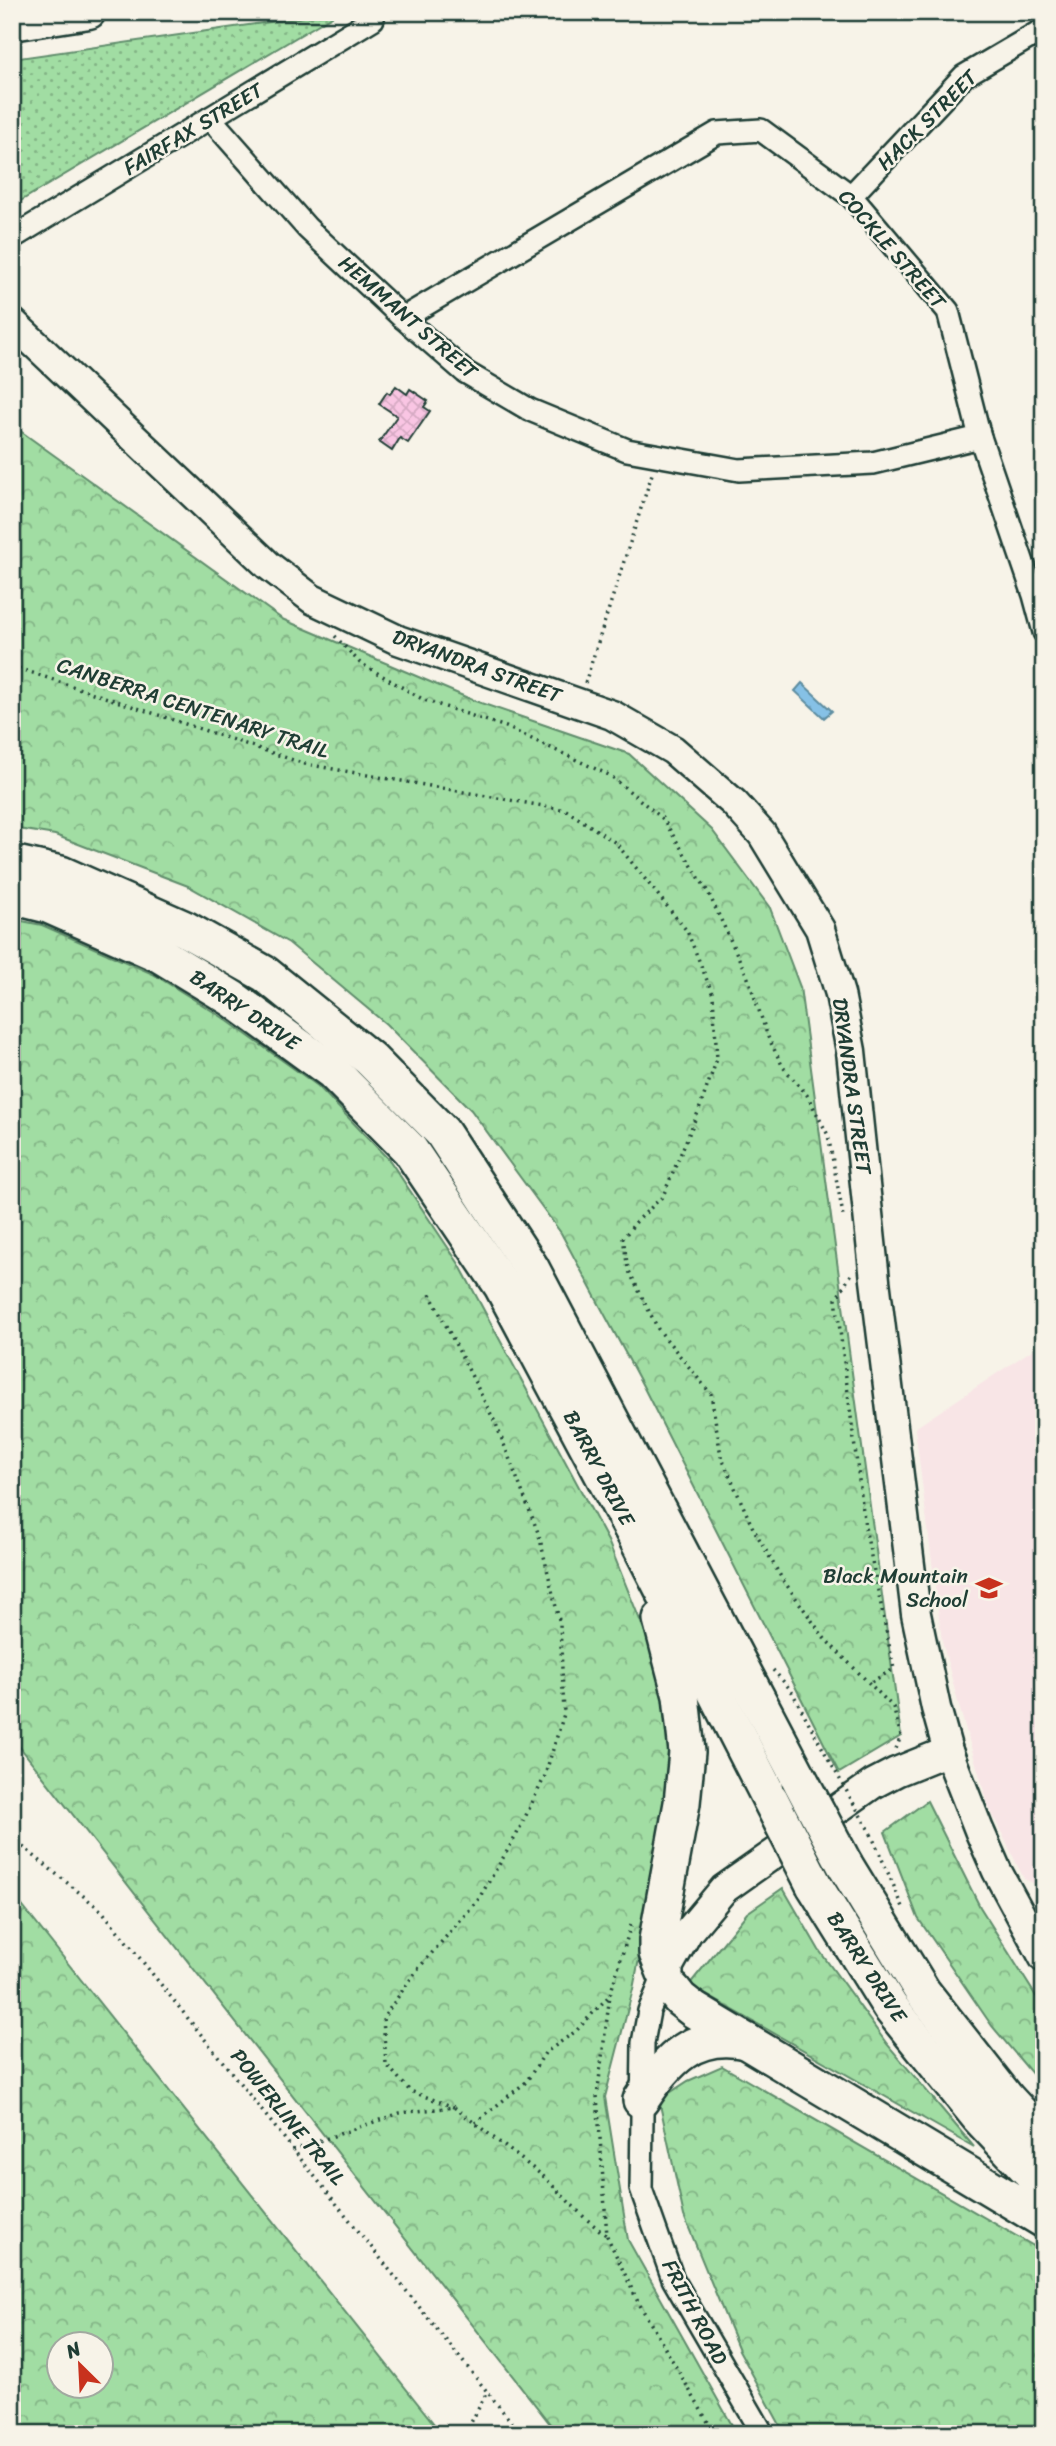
<svg xmlns="http://www.w3.org/2000/svg" width="1056" height="2446" viewBox="0 0 1056 2446" font-family="Sriracha,sans-serif">
  <defs>
    <pattern id="forest-crowns" width="20" height="18" patternUnits="userSpaceOnUse" patternTransform="scale(1.75)"><rect width="20" height="18" fill="#a1dda3"/><path d="M2 6a3 3 0 1 1 6 0M12 15a3 3 0 1 1 6 0" fill="none" stroke="#83b486"/></pattern>
    <pattern id="park-dots" width="8" height="8" patternUnits="userSpaceOnUse" patternTransform="scale(1.75)"><rect width="8" height="8" fill="#a1dda3"/><path d="M2 2h.1M6 6h.1" fill="none" stroke="#83b486" stroke-width="1.8" stroke-linecap="round"/></pattern>
    <pattern id="water-ripples" width="26" height="14" patternUnits="userSpaceOnUse" patternTransform="scale(1.75)"><rect width="26" height="14" fill="#86c1e6"/><path d="M2 4q2-2 4 0t4 0M15 11q2-2 4 0t4 0" fill="none" stroke="#6d9ebb"/></pattern>
    <pattern id="building-cross-hatch" width="8" height="8" patternUnits="userSpaceOnUse" patternTransform="scale(1.75)"><rect width="8" height="8" fill="#f9c5e3"/><path d="M0 0l8 8M0 8l8-8" fill="none" stroke="#d5aac3"/></pattern>
  </defs>
  <rect width="100%" height="100%" fill="#f7f3e8"/>
  <filter id="ink" filterUnits="userSpaceOnUse"><feTurbulence type="fractalNoise" baseFrequency=".0143" numOctaves="2"/><feDisplacementMap in="SourceGraphic" scale="14" xChannelSelector="R" yChannelSelector="G"/><feConvolveMatrix kernelMatrix="1 2 1 2 8 2 1 2 1" color-interpolation-filters="sRGB"/></filter>
  <g filter="url(#ink)">
    <path fill="#f8e5e6" d="M1044 1342V1888L1024 1879 989 1807 960 1710 942 1641 915 1428Z"/>
    <g fill="url(#forest-crowns)" stroke="#608d6c" stroke-width="2" fill-rule="evenodd">
      <path d="M12 425 282 619 475 701 629 754 712 830 770 908 800 987 901 1736 839 1773 643 1386 561 1233 471 1110 386 1024 289 943 188 886 55 835 12 828Z"/>
      <path d="M12 919 42 925 153 974 222 1017 318 1086 390 1161 459 1264 608 1541 665 1682 672 1795 633 1989 605 2097 628 2240 737 2434H558L12 1737Z"/>
      <path d="M927 1801 980 1907 1044 2009V2088L992 2026 918 1918 885 1832Z"/>
      <path d="M783 1888 819 1950 887 2044 974 2147 689 1985 747 1913Z"/>
      <path d="M12 1893 442 2434H12ZM102 2344V2386H60V2344Z"/>
      <path d="M722 2066 1044 2252V2434H785L739 2350 684 2216 659 2100 688 2081Z"/>
    </g>
    <path fill="url(#park-dots)" stroke="#608d6c" stroke-width="2" d="M339 12 12 206V59Z"/>
    <path fill="url(#water-ripples)" stroke="#5d8c9f" stroke-width="2" d="M802 683 832 711 824 718 795 691Z"/>
    <path fill="url(#building-cross-hatch)" stroke="#1f3d34" stroke-width="2" d="M396 386 407 394 410 389 428 401 424 407 430 411 408 443 400 438 392 451 379 442 397 416 379 404 387 392 390 394Z"/>
    <g fill="none" stroke-linecap="round" stroke-linejoin="round">
      <g stroke="#1f3d34" stroke-width="26">
        <g id="minor">
          <path d="M210 118 307 228 403 318 465 372 530 410 627 450 739 470 873 463 980 437"/>
          <path d="M851 196 964 76 1044 29"/>
          <path d="M12 238 373 19"/>
          <path d="M403 318 717 133 761 130 851 196 948 311 980 437 1034 595 1044 632"/>
          <path d="M665 1973 649 2011 643 2043 641 2189 673 2279 763 2434"/>
        </g>
      </g>
      <g stroke="#1f3d34" stroke-width="33">
        <g id="tertiary">
          <path d="M12 322 269 566 312 599 398 640 612 715 673 750 734 803 762 834 820 929 840 994 851 1051 875 1280 916 1614 936 1708 948 1751 979 1830 997 1871 1044 1958"/>
          <path d="M671 1986 665 1973 688 1932 724 1889 873 1784 896 1772 948 1751"/>
        </g>
      </g>
      <g stroke="#1f3d34" stroke-width="37">
        <path id="secondary" d="M12 24 89 12"/>
      </g>
      <g stroke="#1f3d34" stroke-width="40">
        <g id="primary">
          <path d="M12 863 61 874 185 929 265 974 370 1059 442 1132 531 1268 798 1776"/>
          <path d="M12 896 48 905 159 954 233 999 332 1071 410 1150 502 1286 635 1535 770 1799"/>
          <path d="M661 1619 681 1696 687 1752 682 1803 657 1940V1953L665 1973"/>
          <path d="M845 1865 922 1991 1007 2099 1044 2139"/>
          <path d="M814 1885 890 2007 979 2117 1044 2186"/>
          <path d="M673 1990 680 1999 694 2010 1044 2220"/>
          <path d="M641 2100C667 2060 694 2030 746 2041"/>
        </g>
      </g>
      <g stroke="#1f3d34" stroke-width="3.5" stroke-dasharray="2 5" stroke-linecap="butt">
        <path d="M335 636 360 663 424 700 506 727 611 776 663 819 708 892 748 978 768 1037 783 1067 807 1095 828 1135 844 1220"/>
        <path d="M12 666 305 764 566 810 616 843 687 931 713 995 717 1059 699 1110 663 1196 636 1222 623 1238 628 1269 658 1329 711 1394 721 1456 752 1526 781 1577 825 1639 893 1707 901 1736 896 1749"/>
        <path d="M585 683 652 474"/>
        <path d="M851 1275 836 1299 865 1527 894 1669 869 1683"/>
        <path d="M430 1294 496 1424 539 1535 560 1624 564 1714 544 1778 516 1836 478 1900 417 1970 383 2018 386 2064 410 2091 454 2107"/>
        <path d="M773 1670 791 1690 829 1760"/>
        <path d="M871 1834 903 1907"/>
        <path d="M12 1838 102 1911 521 2434"/>
        <path d="M631 1925 610 1995 597 2096 607 2236 637 2300 715 2434"/>
        <path d="M475 2123 526 2082 545 2053 576 2031 609 1996"/>
        <path d="M293 2150 400 2113 454 2107 543 2176 585 2218 607 2236"/>
        <path d="M465 2434 487 2392"/>
      </g>
      <use href="#minor" stroke="#f7f3e8" stroke-width="21"/>
      <use href="#tertiary" stroke="#f7f3e8" stroke-width="28"/>
      <use href="#secondary" stroke="#f7f3e8" stroke-width="32"/>
      <use href="#primary" stroke="#f7f3e8" stroke-width="35"/>
      <g stroke="#1f3d34" stroke-width="40" stroke-linecap="butt">
        <g id="primary-bridge">
          <path d="M798 1776 845 1865"/>
          <path d="M770 1799 814 1885"/>
        </g>
      </g>
      <path stroke="#1f3d34" stroke-width="3.5" stroke-dasharray="2 5" stroke-linecap="butt" d="M829 1760 871 1834"/>
      <use href="#primary-bridge" stroke="#f7f3e8" stroke-width="35"/>
    </g>
  </g>
  <defs>
    <g id="school-bare" transform="scale(2.1)"><path d="M0-5L7-2L0 1L-7-2ZM-4 1L0 2.5L4 1V4Q0 6-4 4Z" fill="#c8321e" stroke="#f7f3e8" stroke-width="2.5" paint-order="stroke"/></g>
  </defs>
  <g fill-rule="evenodd">
    <use href="#school-bare" x="989" y="1588"/>
  </g>
  <g text-anchor="middle" stroke-width="5" stroke-linejoin="round" paint-order="stroke">
    <g font-size="21" fill="#1f3d34" stroke="#f7f3e8">
      <text transform="translate(927 120) rotate(-45)" y="7">HACK STREET</text>
      <text transform="translate(193 129) rotate(-31)" y="7">FAIRFAX STREET</text>
      <text transform="translate(892 249) rotate(49)" y="7">COCKLE STREET</text>
      <text transform="translate(408 317) rotate(41)" y="7">HEMMANT STREET</text>
      <text transform="translate(477 666) rotate(20)" y="7">DRYANDRA STREET</text>
      <text transform="translate(193 708) rotate(18)" y="7">CANBERRA CENTENARY TRAIL</text>
      <text transform="translate(245 1010) rotate(34)" y="7">BARRY DRIVE</text>
      <text transform="translate(852 1086) rotate(82)" y="7">DRYANDRA STREET</text>
      <text transform="translate(599 1468) rotate(62)" y="7">BARRY DRIVE</text>
      <text transform="translate(867 1967) rotate(57)" y="7">BARRY DRIVE</text>
      <text transform="translate(288 2117) rotate(51)" y="7">POWERLINE TRAIL</text>
      <text transform="translate(695 2312) rotate(62)" y="7">FRITH ROAD</text>
    </g>
    <g font-size="21" fill="#1f3d34" stroke="#f7f3e8" text-anchor="end">
      <text x="968" y="1583">Black Mountain<tspan x="968" dy="24">School</tspan></text>
    </g>
  </g>
  <rect width="1056" height="2446" fill="none" stroke="#f7f3e8" stroke-width="42"/>
  <rect x="21" y="21" width="1014" height="2404" fill="none" stroke="#1f3d34" stroke-width="2.5" filter="url(#ink)"/>
  <g transform="translate(80 2365) rotate(336)"><circle r="33" fill="#f7f3e8" stroke="#a1aaa0" stroke-width="2"/>
  <path d="M0-5L12 26L0 18L-12 26Z" fill="#c8321e"/>
  <text y="-10" font-size="19" font-weight="bold" text-anchor="middle" fill="#1f3d34">N</text>
  </g>
</svg>
